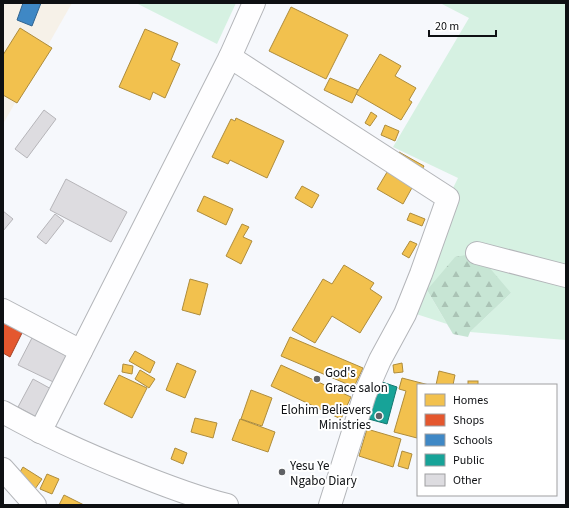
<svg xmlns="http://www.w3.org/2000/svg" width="569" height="508" viewBox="0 0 569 508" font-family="'Source Sans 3',sans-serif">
  <defs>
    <pattern id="forest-firs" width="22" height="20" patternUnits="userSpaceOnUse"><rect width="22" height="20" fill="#c7e5d4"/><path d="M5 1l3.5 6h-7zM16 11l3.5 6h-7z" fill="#aac3b5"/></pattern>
  </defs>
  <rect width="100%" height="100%" fill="#f6f8fc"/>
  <path fill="#f6f1e8" d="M3 3H72L3 124Z"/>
  <g fill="#d6f1e2">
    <path d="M136 3H236L217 44Z"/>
    <path d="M440 3H566V340L470 332 511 293 427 290 447 324 410 312 430 234 458 178 393 147 469 18Z"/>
  </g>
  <path fill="url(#forest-firs)" d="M477 253 511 293 470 332 468 337 453 334 427 290 455 257Z"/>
  <g fill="#f2c14e" stroke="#ae8c3c">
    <path d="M291 7 348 35 326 79 269 51Z"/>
    <path d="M20 28 52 48 17 103 3 95V55Z"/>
    <path d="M145 29 178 43 171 60 180 64 165 98 153 92 150 100 119 87Z"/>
    <path d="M380 54 401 66 395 76 416 88 409 100 412 102 401 120 356 94Z"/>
    <path d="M330 78 358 90 352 103 324 90Z"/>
    <path d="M371 112 377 116 370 126 365 123Z"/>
    <path d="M236 118 284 141 267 178 230 160 228 164 212 157 231 119 235 121Z"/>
    <path d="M385 125 399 131 395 141 381 135Z"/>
    <path d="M399 152 424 166 403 204 377 189Z"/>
    <path d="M302 186 319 195 312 208 295 198Z"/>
    <path d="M204 196 233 209 226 225 197 211Z"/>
    <path d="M410 213 425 219 422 226 407 220Z"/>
    <path d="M242 224 249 227 243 237 252 241 241 264 226 256Z"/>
    <path d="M410 241 417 244 409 258 402 254Z"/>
    <path d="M344 265 374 283 370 289 382 297 360 333 332 316 315 343 292 330 323 279 332 284Z"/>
    <path d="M190 279 208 284 200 315 182 310Z"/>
    <path d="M290 337 363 368 354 387 281 356Z"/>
    <path d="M135 351 155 362 150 373 129 361Z"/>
    <path d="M177 363 196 371 185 398 166 390Z"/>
    <path d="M402 363 403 372 394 373 393 365Z"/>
    <path d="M123 364 133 366 132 374 122 372Z"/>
    <path d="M281 365 351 397 341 419 271 386Z"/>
    <path d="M140 370 155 379 149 388 135 379Z"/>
    <path d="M439 371 455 375 453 385H436Z"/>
    <path d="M119 375 147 388 132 418 104 404Z"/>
    <path d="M402 378 429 385H418L417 438 394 432 406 391 399 389Z"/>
    <rect x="468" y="381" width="10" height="4"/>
    <path d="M251 390 272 398 262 426 241 419Z"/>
    <path d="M195 418 217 423 213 438 191 432Z"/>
    <path d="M240 419 275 432 268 452 232 440Z"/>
    <path d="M367 429 401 439 393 467 359 456Z"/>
    <path d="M175 448 187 453 183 464 171 459Z"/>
    <path d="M402 451 412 454 408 469 398 466Z"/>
    <path d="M23 467 42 479 35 489 17 477Z"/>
    <path d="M47 474 59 479 52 494 40 489Z"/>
    <path d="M64 495 84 505H59Z"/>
  </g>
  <path fill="#e4572e" stroke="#a44226" d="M3 317 25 327 10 357 3 353Z"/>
  <path fill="#3f88c5" stroke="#306490" d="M23 3H41L32 26 17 20Z"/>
  <path fill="#17a398" stroke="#147770" d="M376 380 397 387 387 424 365 418Z"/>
  <g fill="#dddce0" stroke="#b6b5b9">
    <path d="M44 110 56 119 27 158 15 149Z"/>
    <path d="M66 179 127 212 111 242 50 210Z"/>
    <path d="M3 211 13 219 3 231Z"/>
    <path d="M55 214 64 221 46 244 37 237Z"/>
    <path d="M33 336 86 362 72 391 18 365Z"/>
    <path d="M33 379 53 390 38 418 18 407Z"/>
  </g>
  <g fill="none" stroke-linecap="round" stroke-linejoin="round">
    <g stroke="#b3b5b9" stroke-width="24">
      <g id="minor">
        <path d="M230 57 448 198 421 274 405 314 380 360 365 394 330 505"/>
        <path d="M477 253 566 276"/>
        <path d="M3 310 81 351"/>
        <path d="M3 412C44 435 86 454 129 471 161 484 194 497 227 505"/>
        <path d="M40 432 230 57 254 3"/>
        <path d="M3 469 35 505"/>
      </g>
    </g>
    <use href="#minor" stroke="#fefeff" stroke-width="22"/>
  </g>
  <g fill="#5f6165" stroke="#fff" stroke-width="1.5">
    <circle cx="317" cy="379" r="4"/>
    <circle cx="379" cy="416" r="4"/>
    <circle cx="282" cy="472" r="4"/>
  </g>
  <g text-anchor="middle" stroke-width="4" stroke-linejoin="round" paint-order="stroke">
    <g font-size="13" fill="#0e1013" stroke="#fff" text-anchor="start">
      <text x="325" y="377">God's<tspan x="325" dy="15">Grace salon</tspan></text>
      <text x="371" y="414" text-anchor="end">Elohim Believers<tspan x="371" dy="15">Ministries</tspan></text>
      <text x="290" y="470">Yesu Ye<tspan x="290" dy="15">Ngabo Diary</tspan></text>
    </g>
  </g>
  <rect width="569" height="508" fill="none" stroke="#0e1013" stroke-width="8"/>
  <rect x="417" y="384" width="140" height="112" fill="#ffffff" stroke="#9f9fa1"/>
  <rect x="425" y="394" width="20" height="12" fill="#f2c14e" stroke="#9f9fa1"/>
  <text x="453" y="404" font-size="12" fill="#0e1013">Homes</text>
  <rect x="425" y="414" width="20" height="12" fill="#e4572e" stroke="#9f9fa1"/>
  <text x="453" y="424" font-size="12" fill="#0e1013">Shops</text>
  <rect x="425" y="434" width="20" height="12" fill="#3f88c5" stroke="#9f9fa1"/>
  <text x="453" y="444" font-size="12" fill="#0e1013">Schools</text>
  <rect x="425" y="454" width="20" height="12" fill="#17a398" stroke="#9f9fa1"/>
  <text x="453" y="464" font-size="12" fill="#0e1013">Public</text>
  <rect x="425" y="474" width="20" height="12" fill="#dddce0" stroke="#9f9fa1"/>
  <text x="453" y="484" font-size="12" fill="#0e1013">Other</text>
  <path d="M429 30v6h67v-6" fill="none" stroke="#0e1013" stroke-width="2"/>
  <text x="435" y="30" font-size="12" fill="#0e1013" stroke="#ffffff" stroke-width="3" paint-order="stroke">20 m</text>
</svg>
